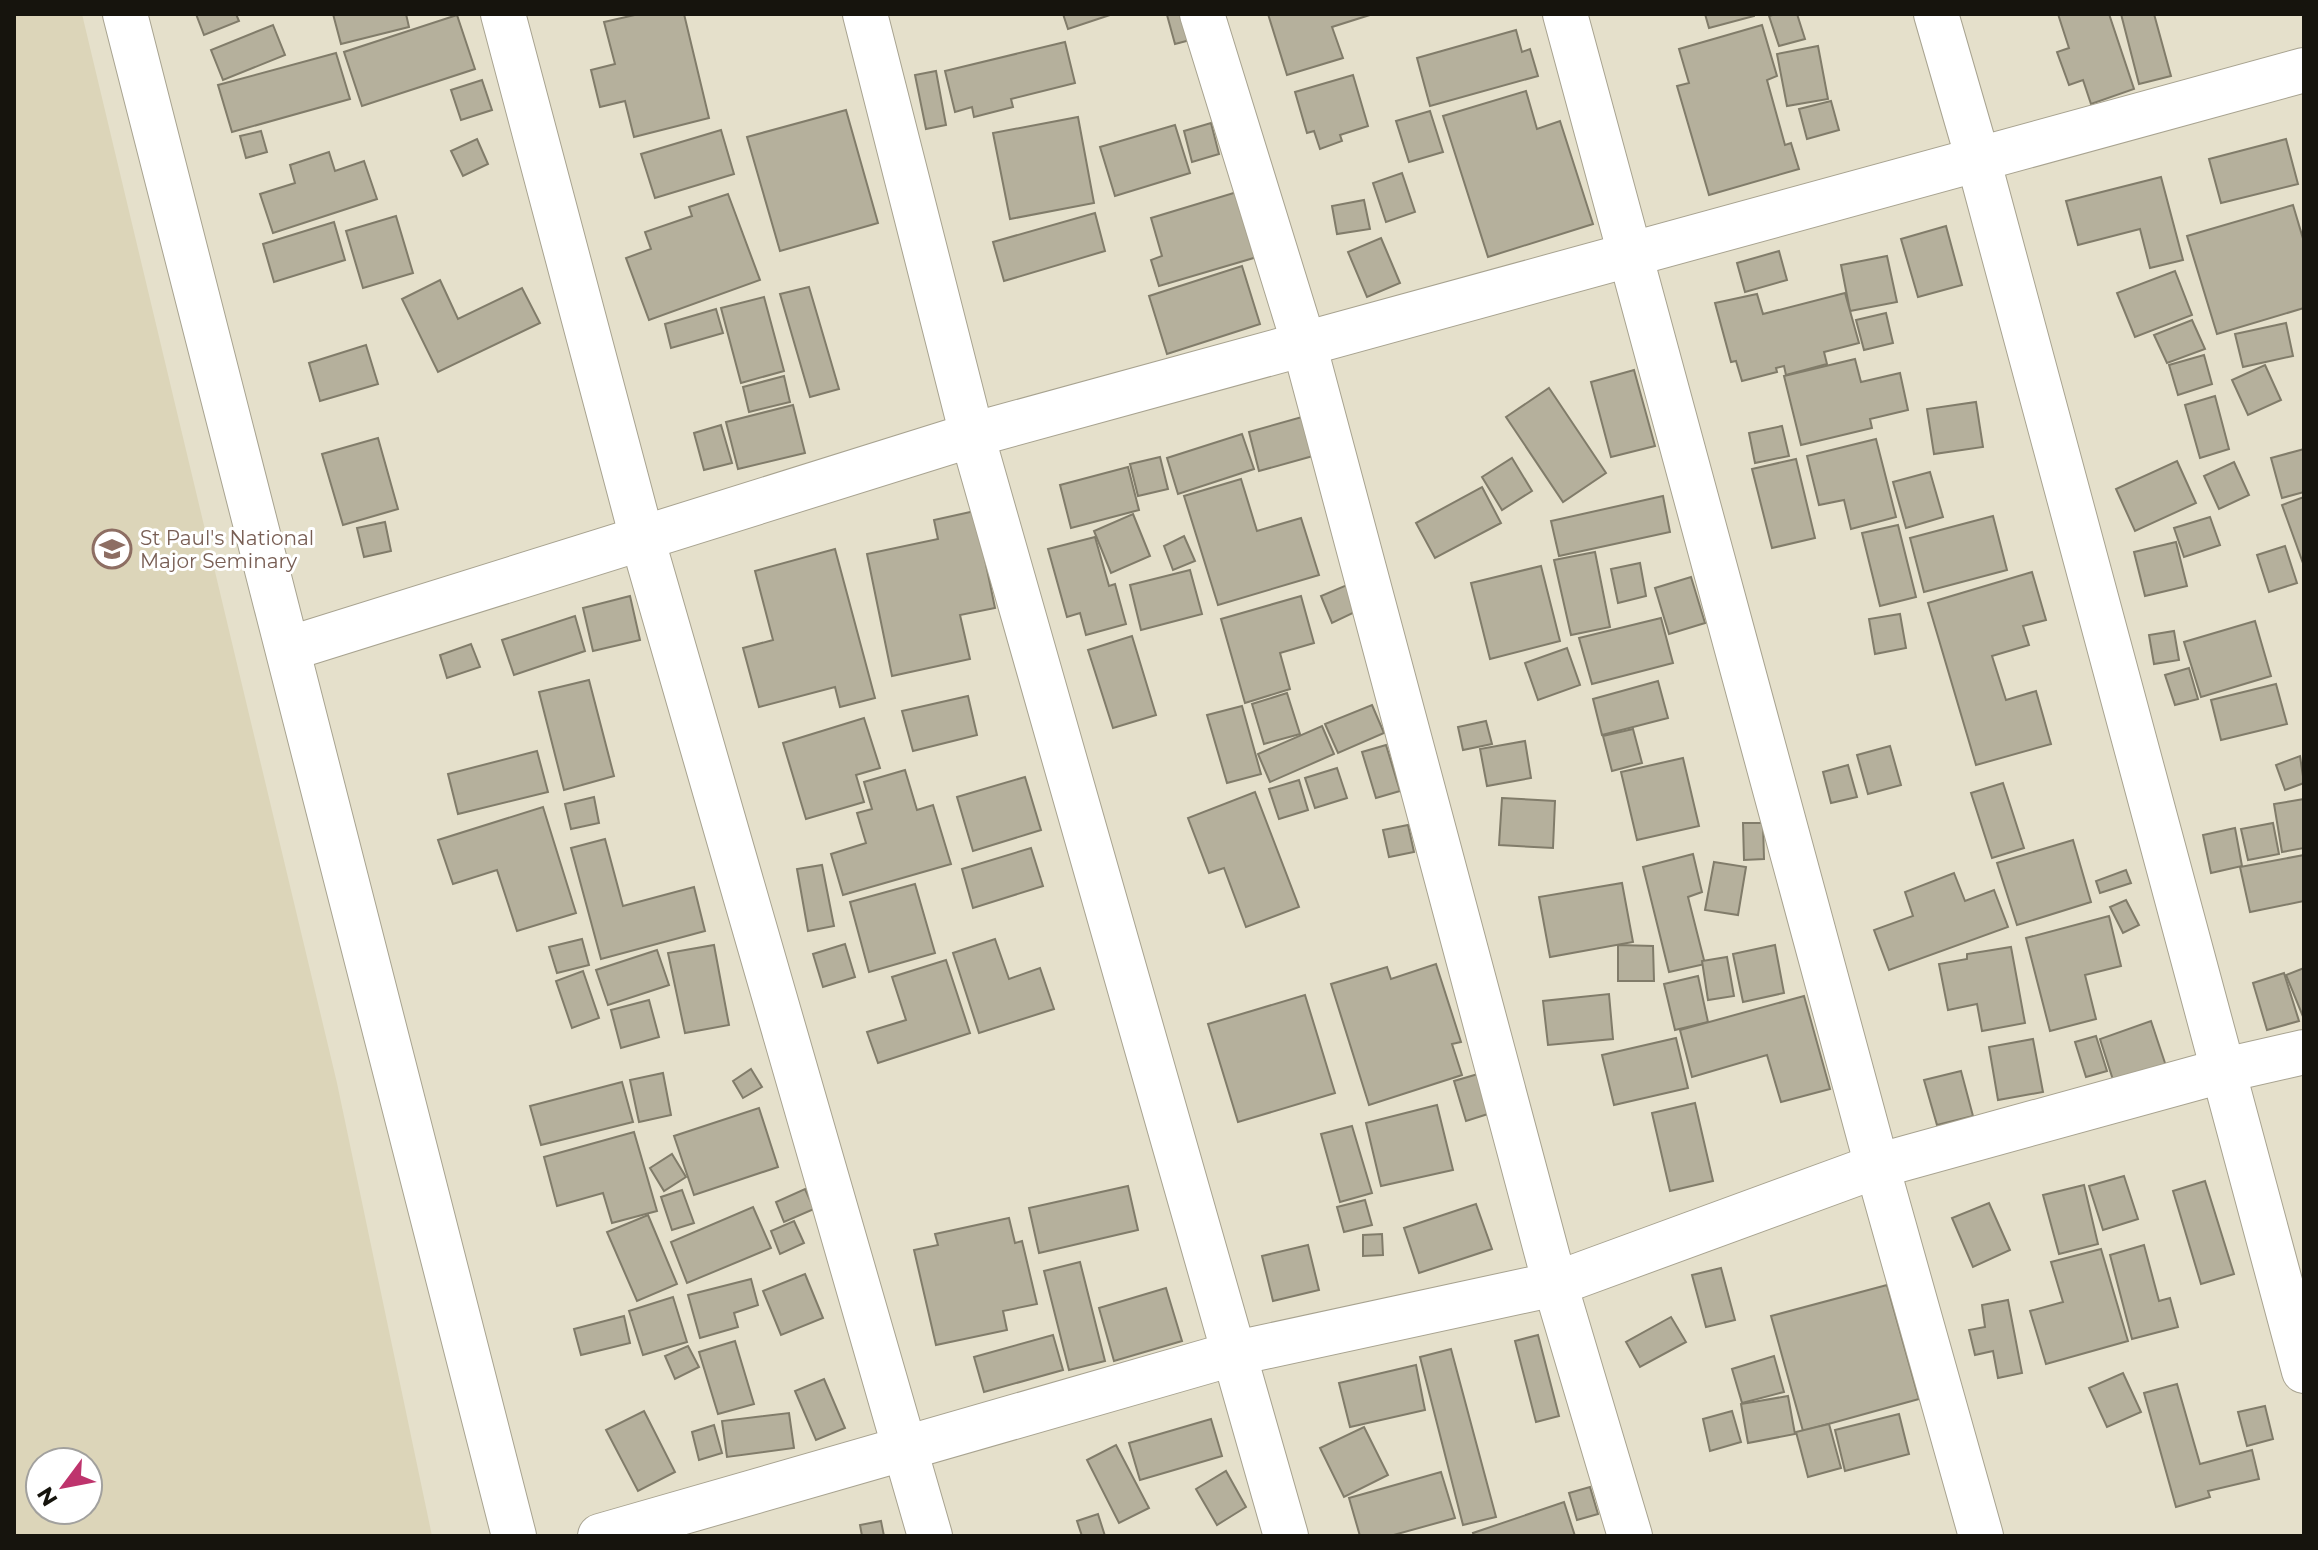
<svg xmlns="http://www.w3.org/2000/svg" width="2318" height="1550" viewBox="0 0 2318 1550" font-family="Montserrat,sans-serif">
  <rect width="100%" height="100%" fill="#e5e0cb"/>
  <path fill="#dcd5b9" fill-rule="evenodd" d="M14 14H82L337 1083 432 1536H14ZM40 1462H88V1510H40Z"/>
  <g fill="#b5b09c" stroke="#817c6a" stroke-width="2">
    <path d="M196 14H236L239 21 204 35Z"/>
    <path d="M333 14H406L409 27 341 44Z"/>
    <path d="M639 14H684L709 118 634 137 625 101 600 107 591 70 615 64 604 22Z"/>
    <path d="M1063 14H1110V15L1068 29Z"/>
    <path d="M1187 14 1194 39 1175 44 1167 15Z"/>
    <path d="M1268 14H1373L1332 27 1343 58 1287 75Z"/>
    <path d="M1705 14H1754V16L1709 28Z"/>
    <path d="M1776 14H1797L1805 39 1779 46 1769 16Z"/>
    <path d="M2058 14H2109L2134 89 2091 104 2083 80 2069 85 2057 52 2069 48Z"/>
    <path d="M2121 14H2154L2171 76 2139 84Z"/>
    <path d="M457 15 475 69 362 106 344 52Z"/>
    <path d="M273 25 285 55 223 80 211 50Z"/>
    <path d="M1762 25 1777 76 1767 80 1785 145 1791 143 1799 169 1709 195 1677 86 1689 83 1679 49Z"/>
    <path d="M1516 30 1522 52 1530 49 1538 76 1430 106 1417 58Z"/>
    <path d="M1065 42 1075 83 1011 99 1013 107 974 117 972 107 955 112 945 71Z"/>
    <path d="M1818 46 1828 99 1787 106 1777 54Z"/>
    <path d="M336 53 350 99 232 132 218 85Z"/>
    <path d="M936 71 946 125 926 129 915 75Z"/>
    <path d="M1353 75 1368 126 1340 135 1342 141 1320 149 1314 131 1307 133 1295 92Z"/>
    <path d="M482 80 492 110 461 120 451 90Z"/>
    <path d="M1526 91 1537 129 1560 121 1593 224 1488 257 1443 116Z"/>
    <path d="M1831 101 1839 130 1807 139 1799 109Z"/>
    <path d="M846 110 878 223 780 251 747 137Z"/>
    <path d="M1430 111 1443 152 1409 162 1396 121Z"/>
    <path d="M1078 117 1094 203 1010 219 993 133Z"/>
    <path d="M1211 123 1219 154 1192 162 1184 131Z"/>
    <path d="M1175 125 1190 173 1115 196 1100 147Z"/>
    <path d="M721 130 734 174 655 198 641 154Z"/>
    <path d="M261 131 267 152 246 158 240 136Z"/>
    <path d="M477 139 488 164 463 176 451 151Z"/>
    <path d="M2286 139 2298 184 2221 203 2209 159Z"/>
    <path d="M329 152 335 171 364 161 377 199 273 233 260 194 295 183 290 165Z"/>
    <path d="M1402 173 1415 212 1386 222 1373 183Z"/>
    <path d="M2161 177 2183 260 2150 268 2140 229 2078 245 2066 201Z"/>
    <path d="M1237 192 1257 257 1159 286 1151 260 1162 256 1151 218Z"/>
    <path d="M728 194 760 280 649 320 626 258 651 249 645 232 692 216 689 207Z"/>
    <path d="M1364 200 1370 229 1337 234 1332 206Z"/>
    <path d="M2293 205 2304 242V308L2217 334 2187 236Z"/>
    <path d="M1095 213 1105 251 1004 281 993 242Z"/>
    <path d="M396 216 413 273 363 288 346 231Z"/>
    <path d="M334 222 345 260 274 282 263 244Z"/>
    <path d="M1946 226 1962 285 1918 297 1901 239Z"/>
    <path d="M1381 238 1400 283 1367 297 1348 252Z"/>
    <path d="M1779 251 1787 280 1745 292 1737 263Z"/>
    <path d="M1887 256 1897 302 1850 311 1841 265Z"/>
    <path d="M1242 266 1260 324 1167 354 1149 296Z"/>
    <path d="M2175 271 2192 315 2135 337 2117 293Z"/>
    <path d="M440 280 458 319 522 288 540 323 438 372 402 299Z"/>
    <path d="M809 287 839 389 810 397 780 294Z"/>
    <path d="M1845 293 1859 343 1824 352 1827 364 1786 375 1784 366 1776 368 1777 372 1742 381 1736 361 1731 362 1715 303 1757 294 1763 314Z"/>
    <path d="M764 297 784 371 741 383 721 308Z"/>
    <path d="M716 309 723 333 671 348 665 324Z"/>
    <path d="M1886 313 1893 343 1864 350 1856 320Z"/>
    <path d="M2192 320 2205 349 2167 363 2154 335Z"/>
    <path d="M2286 323 2293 356 2243 367 2235 334Z"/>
    <path d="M366 345 378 384 320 401 309 363Z"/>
    <path d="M2204 355 2212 384 2178 395 2169 365Z"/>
    <path d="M1855 359 1861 382 1900 373 1908 410 1870 419 1872 428 1801 445 1784 376Z"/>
    <path d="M2265 365 2281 400 2248 415 2232 380Z"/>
    <path d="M1634 370 1655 446 1611 457 1591 382Z"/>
    <path d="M784 376 790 402 749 412 743 387Z"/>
    <path d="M1549 388 1606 473 1563 502 1506 417Z"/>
    <path d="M2215 396 2229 449 2200 458 2185 405Z"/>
    <path d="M1976 402 1983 447 1934 454 1927 409Z"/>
    <path d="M793 405 805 453 738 469 726 422Z"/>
    <path d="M1302 417 1313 456 1259 471 1249 432Z"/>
    <path d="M721 425 732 463 704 470 694 433Z"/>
    <path d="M1782 426 1789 456 1755 463 1749 433Z"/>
    <path d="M1242 434 1254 469 1178 494 1167 458Z"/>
    <path d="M378 438 398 509 343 525 322 454Z"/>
    <path d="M1876 439 1896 517 1851 529 1844 500 1819 505 1807 456Z"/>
    <path d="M2304 449V492L2282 498 2271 458Z"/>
    <path d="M1160 457 1168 489 1138 496 1130 464Z"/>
    <path d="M1512 458 1532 491 1502 510 1482 477Z"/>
    <path d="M1796 459 1815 538 1772 548 1752 469Z"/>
    <path d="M2177 461 2196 503 2135 531 2116 489Z"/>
    <path d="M2234 462 2249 495 2219 509 2204 476Z"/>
    <path d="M1128 467 1139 510 1071 528 1060 485Z"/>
    <path d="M1930 472 1943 517 1906 528 1893 482Z"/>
    <path d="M1241 479 1257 531 1301 518 1319 575 1218 605 1184 496Z"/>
    <path d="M1482 487 1501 523 1435 558 1416 523Z"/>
    <path d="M1663 496 1670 532 1559 556 1551 521Z"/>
    <path d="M2304 497V566L2282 505Z"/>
    <path d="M975 511 995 608 960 615 970 659 892 676 867 554 938 539 934 520Z"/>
    <path d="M1133 514 1150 556 1111 573 1094 531Z"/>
    <path d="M1993 516 2007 570 1924 592 1910 538Z"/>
    <path d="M2210 517 2220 545 2184 557 2174 528Z"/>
    <path d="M385 522 391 551 364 557 357 528Z"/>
    <path d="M1898 525 1916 597 1880 606 1862 533Z"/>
    <path d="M1184 536 1195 561 1173 570 1164 546Z"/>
    <path d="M1095 537 1109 586 1115 584 1126 624 1086 635 1080 613 1067 617 1048 549Z"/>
    <path d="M2176 542 2187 586 2145 596 2134 552Z"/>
    <path d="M2285 546 2297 583 2269 592 2257 555Z"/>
    <path d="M835 549 875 698 840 707 835 687 759 707 743 648 773 640 755 571Z"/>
    <path d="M1595 552 1610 627 1571 635 1554 560Z"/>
    <path d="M1640 563 1646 596 1618 603 1611 569Z"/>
    <path d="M1541 566 1560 641 1490 659 1471 583Z"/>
    <path d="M1190 570 1202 614 1141 630 1130 585Z"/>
    <path d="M2032 572 2046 620 2023 626 2029 645 1992 656 2006 700 2036 691 2051 744 1976 765 1928 603Z"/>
    <path d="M1691 577 1705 623 1669 634 1655 588Z"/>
    <path d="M1347 585 1357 611 1332 623 1321 596Z"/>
    <path d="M630 596 640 640 593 651 583 608Z"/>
    <path d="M1301 596 1314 643 1280 653 1290 689 1245 703 1221 619Z"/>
    <path d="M1900 614 1906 648 1875 654 1869 619Z"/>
    <path d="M575 616 585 651 514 675 502 640Z"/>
    <path d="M1661 618 1673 663 1592 684 1579 638Z"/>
    <path d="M2255 621 2271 676 2201 697 2184 642Z"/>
    <path d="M2174 631 2179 660 2154 664 2149 635Z"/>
    <path d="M1132 636 1156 715 1113 728 1088 650Z"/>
    <path d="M471 644 480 667 447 678 440 655Z"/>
    <path d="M1567 648 1580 685 1538 700 1525 663Z"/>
    <path d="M2189 668 2198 699 2175 705 2165 675Z"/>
    <path d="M589 680 614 776 564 790 539 692Z"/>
    <path d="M1658 681 1668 718 1602 735 1593 699Z"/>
    <path d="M2276 684 2287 724 2221 740 2211 700Z"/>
    <path d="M1287 693 1300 734 1264 744 1252 704Z"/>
    <path d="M968 696 977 735 913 751 902 711Z"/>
    <path d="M1372 705 1384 733 1338 753 1325 724Z"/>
    <path d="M1242 706 1261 774 1227 783 1207 715Z"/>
    <path d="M864 718 880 768 856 775 864 802 806 819 783 743Z"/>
    <path d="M1486 721 1492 744 1463 750 1458 727Z"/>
    <path d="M1322 726 1334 754 1270 782 1258 754Z"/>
    <path d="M1633 729 1642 763 1612 771 1603 736Z"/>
    <path d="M1525 741 1531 778 1487 786 1480 749Z"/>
    <path d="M1386 745 1400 791 1376 798 1362 752Z"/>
    <path d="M1890 746 1901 785 1868 794 1857 755Z"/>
    <path d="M537 751 548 792 458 814 448 774Z"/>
    <path d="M2300 756 2304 783 2285 790 2276 765Z"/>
    <path d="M1683 758 1699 826 1637 840 1621 772Z"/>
    <path d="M1848 765 1857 797 1831 803 1823 772Z"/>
    <path d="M1337 768 1347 798 1315 808 1305 778Z"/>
    <path d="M905 770 917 810 933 805 951 864 843 895 831 854 866 843 857 813 872 809 864 782Z"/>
    <path d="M1025 777 1041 830 973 851 957 797Z"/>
    <path d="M1299 780 1308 810 1279 819 1269 789Z"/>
    <path d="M2003 783 2024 848 1992 858 1971 793Z"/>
    <path d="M1255 792 1299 907 1246 927 1224 868 1209 873 1188 818Z"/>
    <path d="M594 797 599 823 571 829 565 804Z"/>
    <path d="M1502 798 1555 801 1553 848 1499 845Z"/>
    <path d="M2304 799V848L2282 852 2274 804Z"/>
    <path d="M543 807 576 913 517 931 497 870 453 884 438 840Z"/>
    <path d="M1743 823H1763L1764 859 1744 860Z"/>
    <path d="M2273 823 2279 854 2248 860 2241 829Z"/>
    <path d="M1408 825 1414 852 1389 857 1383 830Z"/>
    <path d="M2235 828 2242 866 2211 873 2203 835Z"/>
    <path d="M605 839 623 906 694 887 705 931 601 959 571 848Z"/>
    <path d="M2073 840 2091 902 2017 925 1997 863Z"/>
    <path d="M1031 848 1043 886 973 908 962 869Z"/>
    <path d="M1693 854 1702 892 1688 897 1705 964 1669 972 1643 867Z"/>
    <path d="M2304 855V901L2250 912 2240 867Z"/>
    <path d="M1714 862 1746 867 1738 915 1705 910Z"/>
    <path d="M822 865 834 926 808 931 797 869Z"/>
    <path d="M2126 870 2131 883 2100 893 2096 881Z"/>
    <path d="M1954 873 1965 901 1994 890 2008 927 1889 970 1874 930 1913 916 1905 892Z"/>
    <path d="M1622 883 1633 942 1550 957 1539 897Z"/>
    <path d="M915 884 935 953 869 972 850 902Z"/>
    <path d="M2126 900 2139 925 2123 933 2110 907Z"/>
    <path d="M2109 916 2121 966 2085 975 2096 1019 2050 1031 2026 938Z"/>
    <path d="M582 939 589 965 557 973 549 947Z"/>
    <path d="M995 939 1009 979 1040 968 1054 1009 979 1033 953 953Z"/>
    <path d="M845 944 855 977 823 987 813 954Z"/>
    <path d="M714 945 729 1025 685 1033 668 953Z"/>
    <path d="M1618 945 1653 946 1654 981H1618Z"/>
    <path d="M1775 945 1784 993 1743 1002 1733 954Z"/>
    <path d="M2011 947 2025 1023 1982 1031 1977 1004 1948 1010 1939 964 1967 959V954Z"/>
    <path d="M657 950 669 985 608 1005 596 970Z"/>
    <path d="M1727 957 1734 996 1708 1000 1702 961Z"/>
    <path d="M946 960 970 1033 878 1063 867 1032 906 1020 892 977Z"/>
    <path d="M1436 964 1461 1042 1452 1044 1462 1075 1369 1105 1331 984 1387 967 1391 979Z"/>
    <path d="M2304 968V1019L2286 975Z"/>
    <path d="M583 971 599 1018 572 1028 556 981Z"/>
    <path d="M2284 973 2299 1021 2267 1030 2253 983Z"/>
    <path d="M1698 976 1708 1022 1675 1030 1664 984Z"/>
    <path d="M1609 994 1613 1039 1548 1045 1543 1001Z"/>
    <path d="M1305 995 1335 1093 1238 1122 1208 1024Z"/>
    <path d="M1804 996 1830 1089 1781 1102 1767 1055 1692 1077 1680 1030Z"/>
    <path d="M649 1000 659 1037 621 1048 611 1010Z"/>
    <path d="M2151 1021 2166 1066 2114 1083 2100 1039Z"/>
    <path d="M2096 1036 2107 1071 2086 1077 2075 1042Z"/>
    <path d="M1676 1038 1688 1088 1614 1105 1602 1055Z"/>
    <path d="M2033 1039 2043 1092 1998 1100 1989 1047Z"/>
    <path d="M751 1069 762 1087 743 1098 733 1081Z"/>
    <path d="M1961 1071 1973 1116 1937 1125 1924 1080Z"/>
    <path d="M663 1073 671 1115 639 1122 630 1080Z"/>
    <path d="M1478 1074 1491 1113 1466 1121 1454 1081Z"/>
    <path d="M622 1082 633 1122 541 1145 530 1106Z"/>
    <path d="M1695 1103 1713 1181 1670 1191 1652 1113Z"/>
    <path d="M1437 1105 1453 1170 1381 1186 1366 1123Z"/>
    <path d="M759 1108 778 1167 694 1195 674 1136Z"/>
    <path d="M1352 1126 1372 1193 1340 1202 1321 1134Z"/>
    <path d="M634 1132 657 1211 612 1223 603 1193 557 1206 544 1157Z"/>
    <path d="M672 1154 686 1177 664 1191 650 1168Z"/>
    <path d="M2124 1176 2138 1219 2103 1230 2089 1186Z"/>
    <path d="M2205 1181 2234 1274 2201 1284 2173 1191Z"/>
    <path d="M2084 1185 2098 1244 2059 1254 2043 1195Z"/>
    <path d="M1128 1186 1138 1230 1039 1253 1029 1208Z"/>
    <path d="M805 1189 814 1209 784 1222 776 1202Z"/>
    <path d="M682 1190 694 1223 672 1230 661 1197Z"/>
    <path d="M1365 1200 1372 1225 1344 1232 1337 1207Z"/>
    <path d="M1989 1203 2010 1250 1973 1267 1952 1218Z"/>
    <path d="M1476 1204 1492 1249 1419 1273 1404 1228Z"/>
    <path d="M753 1207 771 1248 687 1283 671 1242Z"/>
    <path d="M648 1215 677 1284 637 1301 607 1232Z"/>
    <path d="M1009 1218 1015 1243 1022 1241 1037 1304 1003 1311 1007 1330 936 1345 914 1250 938 1245 935 1234Z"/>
    <path d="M794 1221 804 1243 780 1254 771 1231Z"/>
    <path d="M1382 1234 1383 1255 1363 1256V1235Z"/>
    <path d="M1308 1245 1319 1290 1273 1301 1262 1256Z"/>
    <path d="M2144 1245 2159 1301 2170 1298 2178 1327 2132 1339 2110 1255Z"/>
    <path d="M2101 1249 2128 1341 2046 1364 2030 1311 2063 1302 2051 1262Z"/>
    <path d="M1080 1262 1105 1361 1069 1370 1044 1271Z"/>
    <path d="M1721 1268 1735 1320 1706 1327 1692 1275Z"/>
    <path d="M805 1274 823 1318 781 1335 763 1291Z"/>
    <path d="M751 1279 758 1305 734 1313 738 1327 700 1338 688 1295Z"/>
    <path d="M1887 1285 1919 1399 1803 1431 1771 1316Z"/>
    <path d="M1166 1288 1182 1341 1114 1361 1099 1308Z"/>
    <path d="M673 1297 687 1342 643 1355 629 1311Z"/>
    <path d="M2008 1300 2022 1373 1998 1378 1993 1351 1975 1355 1969 1330 1985 1327 1982 1305Z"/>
    <path d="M624 1316 630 1343 581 1355 574 1329Z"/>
    <path d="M1671 1317 1686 1342 1640 1367 1626 1342Z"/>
    <path d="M1053 1335 1063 1370 984 1392 974 1357Z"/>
    <path d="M1538 1335 1559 1416 1536 1422 1515 1341Z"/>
    <path d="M735 1341 754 1404 718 1414 699 1352Z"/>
    <path d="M688 1346 699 1367 675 1379 665 1356Z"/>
    <path d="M1451 1349 1496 1517 1463 1525 1420 1357Z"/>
    <path d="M1774 1356 1784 1392 1742 1403 1732 1369Z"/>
    <path d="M1416 1365 1425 1410 1350 1427 1339 1383Z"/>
    <path d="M2123 1373 2141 1412 2107 1427 2089 1388Z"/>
    <path d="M824 1379 845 1428 816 1440 795 1391Z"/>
    <path d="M2177 1384 2200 1464 2252 1450 2259 1479 2208 1491 2210 1497 2176 1507 2144 1393Z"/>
    <path d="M1788 1396 1795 1434 1748 1443 1741 1404Z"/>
    <path d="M2265 1406 2273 1439 2247 1446 2238 1412Z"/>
    <path d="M644 1411 675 1472 638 1491 606 1430Z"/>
    <path d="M1732 1411 1741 1442 1710 1451 1703 1419Z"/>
    <path d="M789 1413 794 1448 727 1457 722 1421Z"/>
    <path d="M1899 1414 1909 1454 1845 1471 1835 1430Z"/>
    <path d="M1211 1419 1222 1456 1140 1480 1129 1443Z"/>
    <path d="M1829 1424 1841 1468 1808 1477 1796 1432Z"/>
    <path d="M714 1425 722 1453 699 1460 692 1432Z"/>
    <path d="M1364 1427 1388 1475 1344 1497 1320 1448Z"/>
    <path d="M1116 1445 1149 1508 1119 1523 1087 1460Z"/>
    <path d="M1226 1471 1246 1507 1217 1525 1196 1489Z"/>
    <path d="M1441 1472 1455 1518 1390 1536H1360L1349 1498Z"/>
    <path d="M1590 1487 1598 1514 1577 1520 1569 1493Z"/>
    <path d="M1564 1502 1575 1536H1474L1473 1533Z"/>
    <path d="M1098 1514 1105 1536H1082L1077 1521Z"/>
    <path d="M881 1521 884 1536H862L860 1525Z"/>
  </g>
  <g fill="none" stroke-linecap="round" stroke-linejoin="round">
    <g stroke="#a8a390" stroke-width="46">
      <g id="street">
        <path d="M125 14 514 1536"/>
        <path d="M503 14 642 538 930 1536"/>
        <path d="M865 14 972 435 1286 1536"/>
        <path d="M1202 14 1304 344 1555 1284 1630 1536"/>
        <path d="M1565 14 1877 1166 1981 1536"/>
        <path d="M1936 14 1978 159 2304 1371"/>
        <path d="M288 649 972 435 2304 70"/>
        <path d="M600 1536 1236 1353 1555 1284 1877 1166 2225 1070 2304 1052"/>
      </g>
    </g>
    <use href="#street" stroke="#fff" stroke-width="44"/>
  </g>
  <defs>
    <g id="university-ring" transform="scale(2)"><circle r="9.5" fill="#fff" stroke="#8d6e63" stroke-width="1.5"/><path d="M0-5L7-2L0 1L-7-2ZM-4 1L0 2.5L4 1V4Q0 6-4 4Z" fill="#8d6e63"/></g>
  </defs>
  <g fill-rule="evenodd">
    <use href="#university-ring" x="112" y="549"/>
  </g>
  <g text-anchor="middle" stroke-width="6" stroke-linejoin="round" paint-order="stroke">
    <g font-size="20" fill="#785e54" stroke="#fff" text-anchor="start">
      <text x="140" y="545">St Paul's National<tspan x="140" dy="23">Major Seminary</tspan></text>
    </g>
  </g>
  <rect width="2318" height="1550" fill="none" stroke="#16140d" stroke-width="32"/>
  <g transform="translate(64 1486) rotate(238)"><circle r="38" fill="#ffffff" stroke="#a2a19e" stroke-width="2"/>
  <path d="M0-6L14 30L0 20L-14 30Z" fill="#be346d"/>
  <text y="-12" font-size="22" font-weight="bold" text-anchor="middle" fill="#16140d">N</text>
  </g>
</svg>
